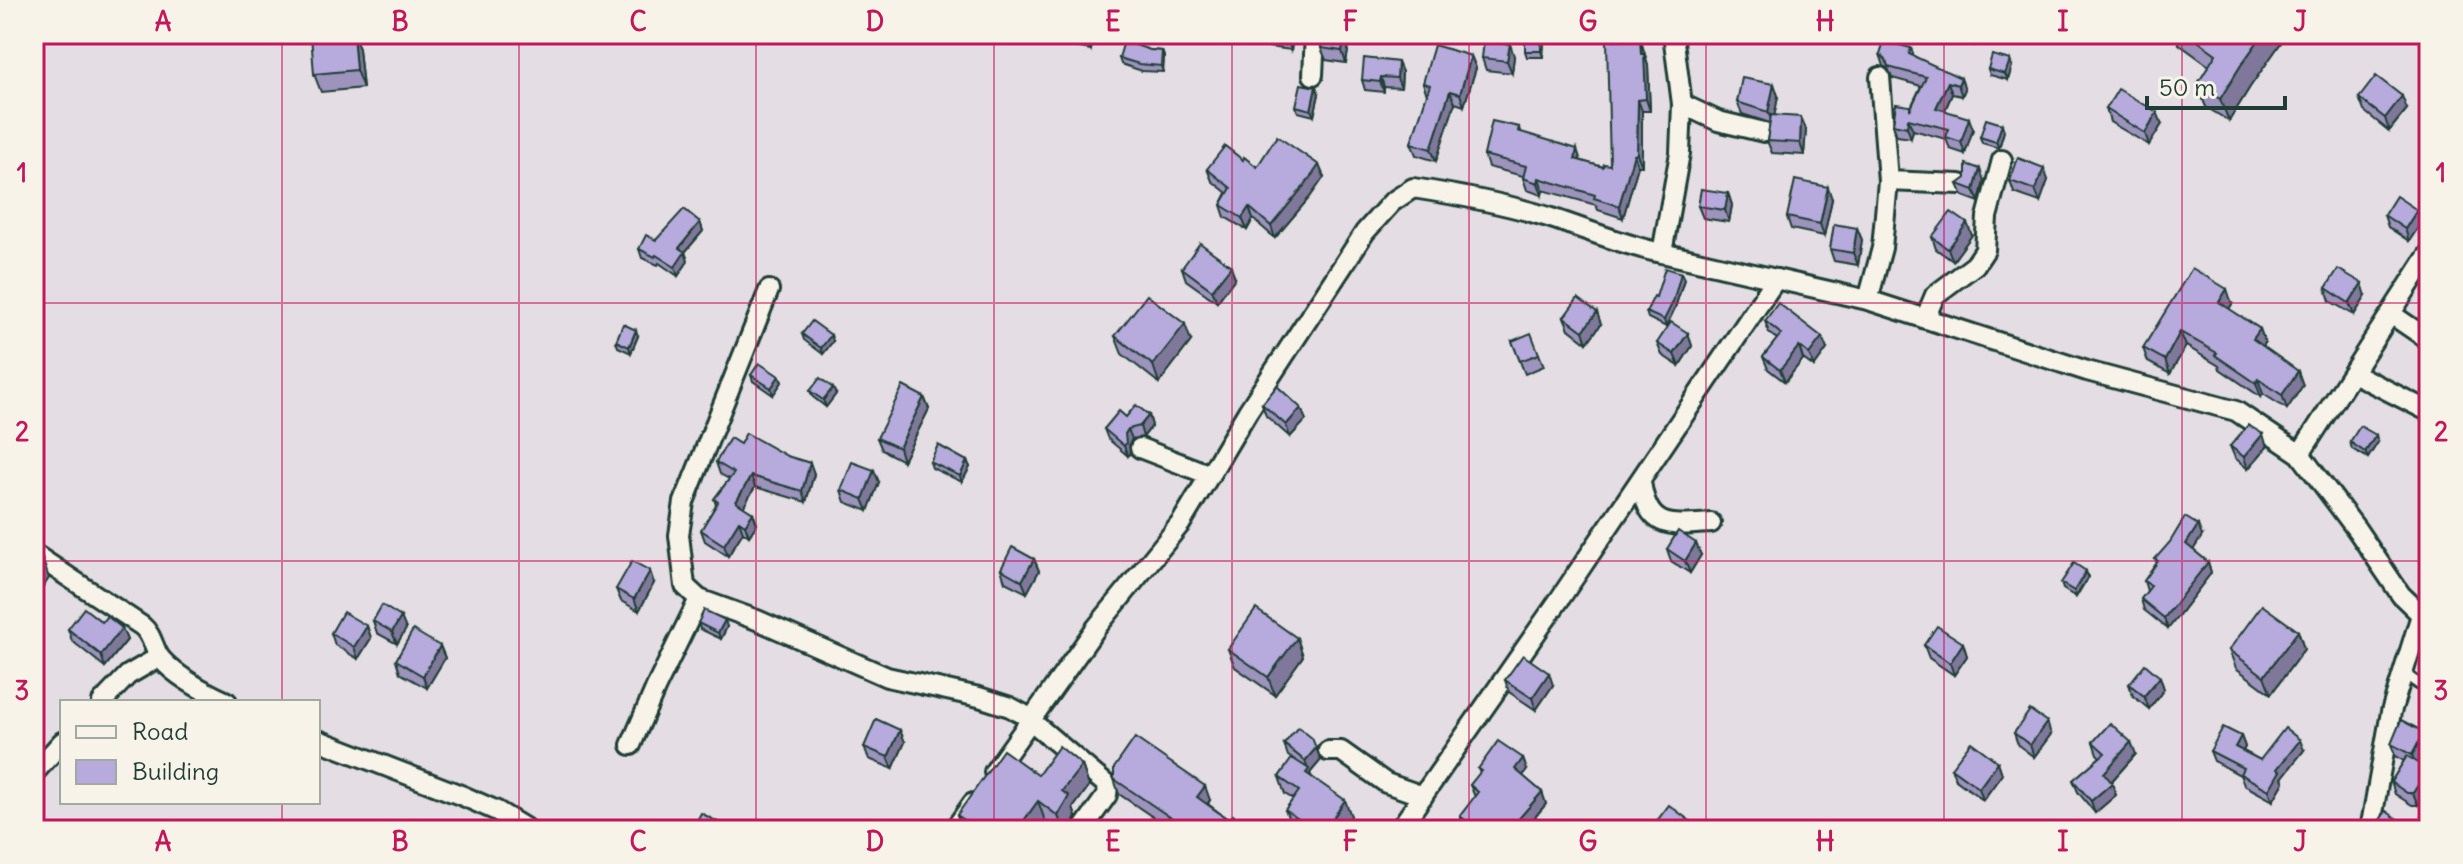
<svg xmlns="http://www.w3.org/2000/svg" width="2463" height="864" viewBox="0 0 2463 864" font-family="Delius,sans-serif">
  <rect width="100%" height="100%" fill="#e4dde4"/>
  <filter id="ink" filterUnits="userSpaceOnUse"><feTurbulence type="fractalNoise" baseFrequency=".0125" numOctaves="2"/><feDisplacementMap in="SourceGraphic" scale="16" xChannelSelector="R" yChannelSelector="G"/><feConvolveMatrix kernelMatrix="1 2 1 2 8 2 1 2 1" color-interpolation-filters="sRGB"/></filter>
  <g filter="url(#ink)">
    <g fill="none" stroke-linecap="round" stroke-linejoin="round">
      <g stroke="#1f3d34" stroke-width="15">
        <path id="lane" d="M2403 673 2429 691"/>
      </g>
      <g stroke="#1f3d34" stroke-width="24">
        <g id="street">
          <path d="M1313 75 1315 34"/>
          <path d="M1682 104 1718 121 1764 132"/>
          <path d="M1888 181 1960 184"/>
          <path d="M1662 253 1868 300 2087 371 2236 411 2300 454 2357 530 2401 595 2429 622"/>
          <path d="M1868 300 1882 248 1888 181 1880 77"/>
          <path d="M2391 314 2429 340"/>
          <path d="M1925 319 1935 295 1975 265 1985 250 1987 217 2002 160"/>
          <path d="M2353 373 2426 410"/>
          <path d="M1140 448 1210 475"/>
          <path d="M2300 454 2429 254"/>
          <path d="M1641 481C1647 530 1670 526 1711 523"/>
          <path d="M34 554 142 626C153 635 153 649 161 659 178 678 205 692 227 702"/>
          <path d="M699 599 685 586 679 535 684 502 769 290"/>
          <path d="M102 702 128 675 159 657"/>
          <path d="M318 740 463 796 497 811 528 830"/>
          <path d="M631 745 656 687 699 599 757 620 887 677 979 697 1010 707 1023 714 1108 786 1107 795 1082 830"/>
          <path d="M1328 751H1341L1386 783 1423 796"/>
          <path d="M994 772 1096 628 1181 523 1248 411 1365 232 1392 202 1413 188C1458 195 1504 203 1548 217 1586 229 1622 245 1662 253L1680 153 1682 104 1673 34"/>
          <path d="M34 773 62 742"/>
          <path d="M954 830 973 803"/>
          <path d="M1399 830 1559 600 1776 279"/>
          <path d="M2370 830 2391 712 2421 615"/>
        </g>
      </g>
      <use href="#lane" stroke="#f7f3e8" stroke-width="9"/>
      <use href="#street" stroke="#f7f3e8" stroke-width="18"/>
    </g>
    <g fill="#9d93bd" stroke="#1f3d34" stroke-width="2">
      <path d="M324 34H354L359 49 363 88 321 92 314 74Z"/>
      <path d="M1061 34H1094L1091 50 1065 45Z"/>
      <path d="M1265 34H1294L1291 50 1269 47Z"/>
      <path d="M1322 34H1349L1350 38 1346 63 1326 60 1321 48Z"/>
      <path d="M1954 34H1980L1975 45 1957 42Z"/>
      <path d="M2175 34H2287L2250 87 2229 121 2206 107 2197 85 2209 66 2179 44Z"/>
      <path d="M1541 36 1544 42 1543 57H1527L1525 51Z"/>
      <path d="M1640 38 1648 65 1650 111H1642V166H1638L1623 218 1598 210 1596 205 1543 190 1542 195 1527 190 1523 178V176L1488 167 1484 155 1519 127 1520 132 1581 161 1603 167 1610 165Z"/>
      <path d="M1911 48 1914 56 1965 89 1962 96 1952 94 1945 110 1973 129 1965 154 1950 149 1946 139 1913 130 1911 138 1897 136 1893 124 1911 107 1921 86 1892 78 1889 70 1884 66 1880 54Z"/>
      <path d="M1150 50 1162 51 1164 57 1163 72 1142 71 1121 64 1119 58Z"/>
      <path d="M1471 56 1476 68 1464 106 1455 103 1436 161 1416 155 1411 143 1427 95 1423 83Z"/>
      <path d="M1514 56 1512 73 1486 70 1482 58Z"/>
      <path d="M2012 66 2008 80 1990 75 1988 69Z"/>
      <path d="M1402 72 1401 88 1384 87V92L1365 90 1362 80Z"/>
      <path d="M1774 84 1778 96 1774 116 1806 129 1804 155 1772 153 1767 141 1770 123 1742 114 1737 102Z"/>
      <path d="M1316 87 1319 94 1314 116 1298 112 1296 106Z"/>
      <path d="M2359 98 2407 109 2389 131 2364 111Z"/>
      <path d="M2106 109 2162 124 2149 145 2110 122Z"/>
      <path d="M2004 131 1999 148 1982 143 1980 137Z"/>
      <path d="M1243 160 1257 167 1324 177 1310 197 1275 238 1253 219 1247 230 1225 217 1221 205 1227 193 1212 181 1207 169Z"/>
      <path d="M2048 180 2040 202 2014 193 2010 181Z"/>
      <path d="M1984 181 1979 202 1963 196 1958 184Z"/>
      <path d="M1728 193 1732 205 1729 222 1703 218 1698 206Z"/>
      <path d="M1832 199 1824 236 1791 229 1787 217Z"/>
      <path d="M2417 210 2422 222 2409 241 2388 227 2384 215Z"/>
      <path d="M700 222 703 231 685 252 688 261 678 276 659 263 658 265 642 258 639 249 656 240Z"/>
      <path d="M1857 228 1862 240 1858 265 1834 261 1830 249Z"/>
      <path d="M1972 235 1953 261 1936 249 1932 237Z"/>
      <path d="M1182 268 1235 278 1217 302 1186 280Z"/>
      <path d="M1681 273 1684 279 1675 308 1666 327 1648 318 1646 312 1656 297Z"/>
      <path d="M2326 288 2366 296 2354 315 2330 301Z"/>
      <path d="M2232 304 2229 309 2260 329 2265 343 2263 346 2303 385 2287 409 2263 394 2261 397 2220 369 2219 366 2186 346 2170 374 2148 362 2143 348Z"/>
      <path d="M1564 317 1601 324 1587 343 1569 329Z"/>
      <path d="M1765 321 1827 349 1814 367 1803 359 1785 382 1768 369 1763 357 1777 339 1769 333Z"/>
      <path d="M1688 333 1692 346 1679 366 1662 355 1657 343Z"/>
      <path d="M802 334 833 341 823 354 804 340Z"/>
      <path d="M638 336 631 353 618 347 616 341Z"/>
      <path d="M1115 336 1191 341 1159 383 1122 354Z"/>
      <path d="M1512 341 1539 354 1544 366 1525 374Z"/>
      <path d="M751 375 779 376 782 382 773 395 753 381Z"/>
      <path d="M810 391 836 394 826 407 813 397Z"/>
      <path d="M924 397 929 409 903 461 882 450 877 438Z"/>
      <path d="M1262 404 1306 420 1290 437 1266 416Z"/>
      <path d="M1149 415 1152 426 1143 437 1132 439 1129 444 1130 453 1128 456 1108 439 1104 429 1126 417Z"/>
      <path d="M2350 442H2378L2368 458 2352 449Z"/>
      <path d="M740 444 810 463 814 474 806 502 755 487 743 507 753 513 757 524 749 536 743 532 728 556 705 541 701 530 716 505 714 499 729 479 720 474 716 462Z"/>
      <path d="M2230 446 2267 447 2248 469 2235 458Z"/>
      <path d="M967 461 970 467 962 482 932 468 930 462Z"/>
      <path d="M879 482 868 511 845 502 841 490Z"/>
      <path d="M2202 536 2193 550 2208 562 2211 573 2168 629 2144 610 2141 599 2147 591 2144 581 2157 563 2155 559Z"/>
      <path d="M1667 549 1701 555 1690 573 1671 561Z"/>
      <path d="M1034 559 1039 571 1027 593 1005 582 1001 569Z"/>
      <path d="M2088 577 2076 597 2063 589 2061 583Z"/>
      <path d="M654 583 639 611 621 601 616 589Z"/>
      <path d="M373 621 406 629 397 644 377 633Z"/>
      <path d="M102 622 122 628 127 640 105 667 72 641 68 629Z"/>
      <path d="M698 623 727 627 721 639 700 629Z"/>
      <path d="M367 626 371 638 358 659 335 645 331 633Z"/>
      <path d="M2298 631 2304 649 2271 694 2236 668 2229 650Z"/>
      <path d="M1297 638 1303 656 1275 695 1235 667 1228 649Z"/>
      <path d="M1963 643 1967 656 1954 675 1929 658 1924 645Z"/>
      <path d="M440 646 445 658 427 688 400 673 396 660Z"/>
      <path d="M2160 677 2164 689 2149 709 2133 696 2129 684Z"/>
      <path d="M1505 680 1553 685 1536 710 1509 692Z"/>
      <path d="M2424 732 2428 745 2419 763 2429 772V786L2418 805H2412L2395 794 2391 782 2404 761 2395 756 2391 744Z"/>
      <path d="M2014 733 2051 734 2034 757 2018 745Z"/>
      <path d="M2241 736 2245 747 2243 751 2260 760 2304 750 2282 778 2284 782 2273 801 2244 785 2240 775 2214 761 2210 751Z"/>
      <path d="M905 742 893 769 869 759 864 747Z"/>
      <path d="M2093 742 2136 754 2111 782 2116 795 2095 813 2078 792 2073 780 2100 757 2097 754Z"/>
      <path d="M1284 744 1321 760 1310 773 1311 776 1351 816 1342 830H1296L1292 827 1285 810 1293 799 1285 794 1279 777 1292 759 1288 756Z"/>
      <path d="M1998 762 2002 774 1983 800 1956 780 1951 768Z"/>
      <path d="M1082 765 1089 786 1073 808 1076 817 1070 830H1057L1045 821 1040 830H963L957 815 1038 775Z"/>
      <path d="M1478 769 1527 770 1523 776 1542 792 1546 804 1524 830H1467L1464 827 1460 816 1475 797 1470 785 1480 773Z"/>
      <path d="M1114 779 1210 800 1208 804 1229 820 1252 830H1172L1119 794Z"/>
    </g>
    <g fill="#7f789a" stroke="#1f3d34" stroke-width="2">
      <path d="M353 34 359 49 363 88 356 70Z"/>
      <path d="M1085 34H1094L1091 50 1085 35Z"/>
      <path d="M1287 34H1294L1291 50 1287 38Z"/>
      <path d="M1345 34H1349L1350 38 1346 63 1342 51Z"/>
      <path d="M1971 34H1980L1975 45 1971 35Z"/>
      <path d="M2263 34H2287L2250 87 2229 121 2220 99 2241 65Z"/>
      <path d="M1541 36 1544 42 1543 57 1541 51Z"/>
      <path d="M1640 38 1648 65 1650 111 1646 99Z"/>
      <path d="M1510 44 1514 56 1512 73 1507 61Z"/>
      <path d="M1162 51 1164 57 1163 72 1161 66Z"/>
      <path d="M1471 56 1476 68 1464 106 1460 94Z"/>
      <path d="M2010 60 2012 66 2008 80 2005 74Z"/>
      <path d="M1398 62 1402 72 1401 88 1397 78Z"/>
      <path d="M1381 77 1384 87V92L1380 82Z"/>
      <path d="M1961 78 1965 89 1962 96 1958 85Z"/>
      <path d="M1948 82 1952 94 1941 119 1936 108Z"/>
      <path d="M1774 84 1778 96 1773 124 1768 112Z"/>
      <path d="M1316 87 1319 94 1314 116 1311 110Z"/>
      <path d="M1450 91 1455 103 1436 161 1431 149Z"/>
      <path d="M2402 96 2407 109 2389 131 2385 118Z"/>
      <path d="M1638 100 1642 111V166L1637 154Z"/>
      <path d="M2157 112 2162 124 2149 145 2145 133Z"/>
      <path d="M1801 117 1806 129 1804 155 1800 143Z"/>
      <path d="M1969 118 1973 129 1965 154 1961 142Z"/>
      <path d="M1908 119 1913 130 1911 138 1907 127Z"/>
      <path d="M2002 124 2004 131 1999 148 1996 142Z"/>
      <path d="M1577 149 1581 161 1575 159Z"/>
      <path d="M1634 154 1638 166 1623 218 1619 206Z"/>
      <path d="M1319 165 1324 177 1310 197 1275 238 1271 226Z"/>
      <path d="M2044 168 2048 180 2040 202 2035 190Z"/>
      <path d="M1980 169 1984 181 1979 202 1974 190Z"/>
      <path d="M1539 178 1543 190 1542 195 1538 183Z"/>
      <path d="M1828 187 1832 199 1824 236 1820 224Z"/>
      <path d="M1728 193 1732 205 1729 222 1725 210Z"/>
      <path d="M1249 207 1253 219 1247 230 1242 218Z"/>
      <path d="M2417 210 2422 222 2409 241 2405 229Z"/>
      <path d="M700 222 703 231 685 252 688 261 678 276 675 267 679 248Z"/>
      <path d="M1967 223 1972 235 1953 261 1948 249Z"/>
      <path d="M1857 228 1862 240 1858 265 1853 253Z"/>
      <path d="M1231 266 1235 278 1217 302 1212 290Z"/>
      <path d="M1681 273 1684 279 1675 308 1666 327 1664 320Z"/>
      <path d="M2362 283 2366 296 2354 315 2349 303Z"/>
      <path d="M2227 289 2232 304 2224 317 2219 302Z"/>
      <path d="M1597 312 1601 324 1587 343 1583 331Z"/>
      <path d="M1185 324 1191 341 1159 383 1153 365Z"/>
      <path d="M2260 329 2265 343 2258 354 2253 339Z"/>
      <path d="M636 330 638 336 631 353 629 347Z"/>
      <path d="M2180 332 2186 346 2170 374 2165 360Z"/>
      <path d="M1688 333 1692 346 1679 366 1674 354Z"/>
      <path d="M831 335 833 341 823 354 821 348Z"/>
      <path d="M1822 337 1827 349 1814 367 1809 354Z"/>
      <path d="M1799 346 1803 359 1785 382 1780 370Z"/>
      <path d="M2298 371 2303 385 2287 409 2282 395Z"/>
      <path d="M779 376 782 382 773 395 771 388Z"/>
      <path d="M2258 379 2263 394 2261 397 2256 383Z"/>
      <path d="M833 388 836 394 826 407 823 400Z"/>
      <path d="M924 397 929 409 903 461 899 448Z"/>
      <path d="M1301 408 1306 420 1290 437 1286 425Z"/>
      <path d="M1149 415 1152 426 1143 437 1140 426Z"/>
      <path d="M1128 429 1132 439 1129 444 1130 453 1128 456 1124 446 1125 434Z"/>
      <path d="M2263 434 2267 447 2248 469 2244 457Z"/>
      <path d="M2376 435 2378 442 2368 458 2365 452Z"/>
      <path d="M967 461 970 467 962 482 960 476Z"/>
      <path d="M810 463 814 474 806 502 802 491Z"/>
      <path d="M874 470 879 482 868 511 863 499Z"/>
      <path d="M751 476 755 487 740 513 736 502Z"/>
      <path d="M753 513 757 524 749 536 745 525Z"/>
      <path d="M739 521 743 532 728 556 724 545Z"/>
      <path d="M2198 525 2202 536 2190 555 2186 544Z"/>
      <path d="M1696 543 1701 555 1690 573 1685 561Z"/>
      <path d="M41 555 49 578 34 601V565Z"/>
      <path d="M1034 559 1039 571 1027 593 1022 581Z"/>
      <path d="M2208 562 2211 573 2168 629 2164 618Z"/>
      <path d="M650 571 654 583 639 611 634 599Z"/>
      <path d="M2086 571 2088 577 2076 597 2074 591Z"/>
      <path d="M401 617 406 629 397 644 392 632Z"/>
      <path d="M725 620 727 627 721 639 718 633Z"/>
      <path d="M367 626 371 638 358 659 354 647Z"/>
      <path d="M122 628 127 640 105 667 101 655Z"/>
      <path d="M2298 631 2304 649 2271 694 2264 676Z"/>
      <path d="M1297 638 1303 656 1275 695 1268 677Z"/>
      <path d="M1963 643 1967 656 1954 675 1950 663Z"/>
      <path d="M440 646 445 658 427 688 423 676Z"/>
      <path d="M1549 673 1553 685 1536 710 1532 698Z"/>
      <path d="M2160 677 2164 689 2149 709 2144 696Z"/>
      <path d="M2047 722 2051 734 2034 757 2030 745Z"/>
      <path d="M900 730 905 742 893 769 888 757Z"/>
      <path d="M2424 732 2428 745 2417 768 2412 755Z"/>
      <path d="M2241 736 2245 747 2239 758 2235 747Z"/>
      <path d="M2300 740 2304 750 2282 778 2284 782 2273 801 2269 790 2277 769Z"/>
      <path d="M2131 742 2136 754 2108 785 2104 773Z"/>
      <path d="M1316 748 1321 760 1310 773 1315 786 1306 773 1308 770 1305 761Z"/>
      <path d="M1523 758 1527 770 1519 781 1515 769Z"/>
      <path d="M1998 762 2002 774 1983 800 1979 788Z"/>
      <path d="M1082 765 1089 786 1073 808 1076 817 1070 830H1064L1058 816 1062 791Z"/>
      <path d="M2428 769 2429 786 2418 805 2413 793Z"/>
      <path d="M2112 783 2116 795 2095 813 2091 801Z"/>
      <path d="M1205 786 1210 800 1202 811 1197 797Z"/>
      <path d="M1542 792 1546 804 1524 830H1509Z"/>
      <path d="M1345 800 1351 816 1342 830H1325Z"/>
      <path d="M1038 801 1045 821 1040 830H1017Z"/>
    </g>
    <g fill="#b6abdc" stroke="#1f3d34" stroke-width="2">
      <path d="M324 34H353L356 70 314 74 311 35Z"/>
      <path d="M1265 34H1287V38Z"/>
      <path d="M1322 34H1345L1342 51 1321 48Z"/>
      <path d="M2188 34H2263L2241 65 2220 99 2197 85 2216 54Z"/>
      <rect x="1525" y="36" width="16" height="15"/>
      <path d="M1640 38 1641 54H1644L1646 99 1638 100 1637 154H1634L1619 206 1594 198 1595 195 1539 178 1538 183 1523 178 1526 166 1484 155 1492 121 1519 127 1518 131 1577 149 1575 159 1603 167 1604 164 1610 165 1607 40Z"/>
      <path d="M1124 41 1150 50 1162 51 1161 66 1139 64 1119 58Z"/>
      <path d="M1484 41 1510 44 1507 61 1482 58Z"/>
      <path d="M1884 41 1911 48 1909 54 1961 78 1958 85 1948 82 1936 108 1969 118 1961 142 1946 137 1949 129 1908 119 1907 127 1893 124 1896 104 1910 106V110L1926 77 1888 67 1886 60 1880 54Z"/>
      <path d="M1434 45 1471 56 1460 94 1450 91 1431 149 1411 143 1430 85 1423 83Z"/>
      <path d="M1992 55 2010 60 2005 74 1988 69Z"/>
      <path d="M1364 58 1398 62 1397 78 1381 77 1380 82 1362 80Z"/>
      <path d="M2376 76 2402 96 2385 118 2359 98Z"/>
      <path d="M1742 78 1774 84 1768 112 1737 102Z"/>
      <path d="M1301 84 1316 87 1311 110 1296 106Z"/>
      <path d="M2118 89 2157 112 2145 133 2106 109Z"/>
      <path d="M1771 115 1801 117 1800 143 1767 141Z"/>
      <path d="M1986 119 2002 124 1996 142 1980 137Z"/>
      <path d="M1277 136 1319 165 1305 185 1271 226 1249 207 1242 218 1221 205 1231 188 1207 169 1225 146 1243 160 1244 157 1257 167Z"/>
      <path d="M2018 158 2044 168 2035 190 2010 181Z"/>
      <path d="M1966 164 1980 169 1974 190 1958 184 1966 178Z"/>
      <path d="M1795 180 1828 187 1820 224 1787 217Z"/>
      <path d="M1701 189 1728 193 1725 210 1698 206Z"/>
      <path d="M2396 196 2417 210 2405 229 2384 215Z"/>
      <path d="M684 209 700 222 679 248 685 252 675 267 656 255 655 257 639 249 646 235 656 240Z"/>
      <path d="M1951 212 1967 223 1948 249 1932 237Z"/>
      <path d="M1834 224 1857 228 1853 253 1830 249Z"/>
      <path d="M1200 243 1231 266 1212 290 1182 268Z"/>
      <path d="M1665 268 1681 273 1673 302 1664 320 1646 312 1654 296 1656 297Z"/>
      <path d="M2192 268 2227 289 2219 302 2260 329 2253 339 2298 371 2282 395 2258 379 2256 383 2215 355 2217 353 2180 332 2165 360 2143 348Z"/>
      <path d="M2338 269 2362 283 2349 303 2326 288Z"/>
      <path d="M1147 295 1185 324 1153 365 1115 336Z"/>
      <path d="M1578 298 1597 312 1583 331 1564 317Z"/>
      <path d="M1778 303 1822 337 1809 354 1799 346 1780 370 1763 357 1781 334 1765 321Z"/>
      <path d="M812 321 831 335 821 348 802 334Z"/>
      <path d="M1671 322 1688 333 1674 354 1657 343Z"/>
      <path d="M623 324 636 330 629 347 616 341Z"/>
      <path d="M1531 333 1539 354 1520 361 1512 341Z"/>
      <path d="M759 363 779 376 771 388 751 375Z"/>
      <path d="M820 378 833 388 823 400 810 391Z"/>
      <path d="M903 386 924 397 899 448 877 438Z"/>
      <path d="M1277 386 1301 408 1286 425 1262 404Z"/>
      <path d="M1136 405 1149 415 1140 426 1128 429 1125 434 1126 443 1124 446 1104 429 1119 411 1126 417Z"/>
      <path d="M2248 425 2263 434 2244 457 2230 446Z"/>
      <path d="M2360 426 2376 435 2365 452 2350 442Z"/>
      <path d="M746 433 787 456 810 463 802 491 751 476 736 502 753 513 745 525 739 521 724 545 701 530 718 502 714 499 734 473 716 462 730 438 740 444Z"/>
      <path d="M938 445 967 461 960 476 930 462Z"/>
      <path d="M852 462 874 470 863 499 841 490Z"/>
      <path d="M2185 517 2198 525 2186 544 2208 562 2164 618 2141 599 2151 586 2144 581 2158 561 2155 559 2170 542Z"/>
      <path d="M1678 531 1696 543 1685 561 1667 549Z"/>
      <path d="M1012 547 1034 559 1022 581 1001 569Z"/>
      <path d="M34 551 41 555 34 565Z"/>
      <path d="M632 561 650 571 634 599 616 589Z"/>
      <path d="M2074 563 2086 571 2074 591 2061 583Z"/>
      <path d="M382 605 401 617 392 632 373 621Z"/>
      <path d="M2262 605 2298 631 2264 676 2229 650Z"/>
      <path d="M84 608 102 622 107 616 122 628 101 655 68 629Z"/>
      <path d="M1256 609 1297 638 1268 677 1228 649Z"/>
      <path d="M704 610 725 620 718 633 698 623Z"/>
      <path d="M343 612 367 626 354 647 331 633Z"/>
      <path d="M1937 626 1963 643 1950 663 1924 645Z"/>
      <path d="M413 630 440 646 423 676 396 660Z"/>
      <path d="M1523 655 1549 673 1532 698 1505 680Z"/>
      <path d="M2145 664 2160 677 2144 696 2129 684Z"/>
      <path d="M2030 710 2047 722 2030 745 2014 733Z"/>
      <path d="M876 719 900 730 888 757 864 747Z"/>
      <path d="M2401 720 2424 732 2412 755 2391 744Z"/>
      <path d="M2110 723 2131 742 2104 773 2112 783 2091 801 2073 780 2105 753 2093 742Z"/>
      <path d="M1298 727 1312 738 1316 748 1305 761 1284 744Z"/>
      <path d="M2223 727 2241 736 2235 747 2260 760 2285 728 2300 740 2277 769 2280 771 2269 790 2240 774 2243 768 2210 751Z"/>
      <path d="M1135 738 1205 786 1197 797 1229 820 1233 815 1252 830H1189L1114 779V768Z"/>
      <path d="M1498 741 1523 758 1515 769 1542 792 1509 830H1478L1460 816 1478 792 1470 785 1481 771 1478 769Z"/>
      <path d="M1971 742 1998 762 1979 788 1951 768Z"/>
      <path d="M1059 746 1082 765 1062 791 1069 796 1058 816 1038 801 1017 830H979L957 815 1003 750 1038 775Z"/>
      <path d="M2407 756 2428 769 2413 793H2407L2391 782Z"/>
      <path d="M1292 758 1309 769 1306 773 1345 800 1325 830H1315L1285 810 1299 791 1279 777Z"/>
      <path d="M1669 805 1702 830H1650Z"/>
      <path d="M2386 811 2413 830H2373Z"/>
      <path d="M701 813 725 826 723 830H692Z"/>
    </g>
  </g>
  <path fill="none" stroke="#c2185b" stroke-width="2" stroke-opacity="0.55" d="M282 34V702M519 34V830M756 34V830M994 34V830M1232 34V830M1469 34V830M1706 34V830M1944 34V830M2182 34V830M34 303H2429M34 561H2429M282 802V830"/>
  <rect width="2463" height="864" fill="none" stroke="#f7f3e8" stroke-width="88"/>
  <rect x="60" y="700" width="260" height="104" fill="#f7f3e8" stroke="#a1aaa0" stroke-width="2"/>
  <rect x="76" y="726" width="40" height="12" fill="#f7f3e8" stroke="#a1aaa0" stroke-width="2"/>
  <text x="132" y="740" font-size="24" fill="#1f3d34">Road</text>
  <rect x="76" y="760" width="40" height="24" fill="#b6abdc" stroke="#a1aaa0" stroke-width="2"/>
  <text x="132" y="780" font-size="24" fill="#1f3d34">Building</text>
  <path d="M2147 96v12h138v-12" fill="none" stroke="#1f3d34" stroke-width="4"/>
  <text x="2159" y="96" font-size="24" fill="#1f3d34" stroke="#f7f3e8" stroke-width="6" paint-order="stroke">50 m</text>
  <rect x="44" y="44" width="2375" height="776" fill="none" stroke="#c2185b" stroke-width="3"/>
  <g font-size="26" text-anchor="middle" font-weight="bold" fill="#c2185b">
    <text x="163" y="31">A</text>
    <text x="400" y="31">B</text>
    <text x="638" y="31">C</text>
    <text x="875" y="31">D</text>
    <text x="1113" y="31">E</text>
    <text x="1350" y="31">F</text>
    <text x="1588" y="31">G</text>
    <text x="1825" y="31">H</text>
    <text x="2063" y="31">I</text>
    <text x="2300" y="31">J</text>
    <text x="22" y="182">1</text>
    <text x="2441" y="182">1</text>
    <text x="22" y="441">2</text>
    <text x="2441" y="441">2</text>
    <text x="22" y="700">3</text>
    <text x="2441" y="700">3</text>
    <text x="163" y="851">A</text>
    <text x="400" y="851">B</text>
    <text x="638" y="851">C</text>
    <text x="875" y="851">D</text>
    <text x="1113" y="851">E</text>
    <text x="1350" y="851">F</text>
    <text x="1588" y="851">G</text>
    <text x="1825" y="851">H</text>
    <text x="2063" y="851">I</text>
    <text x="2300" y="851">J</text>
  </g>
</svg>
